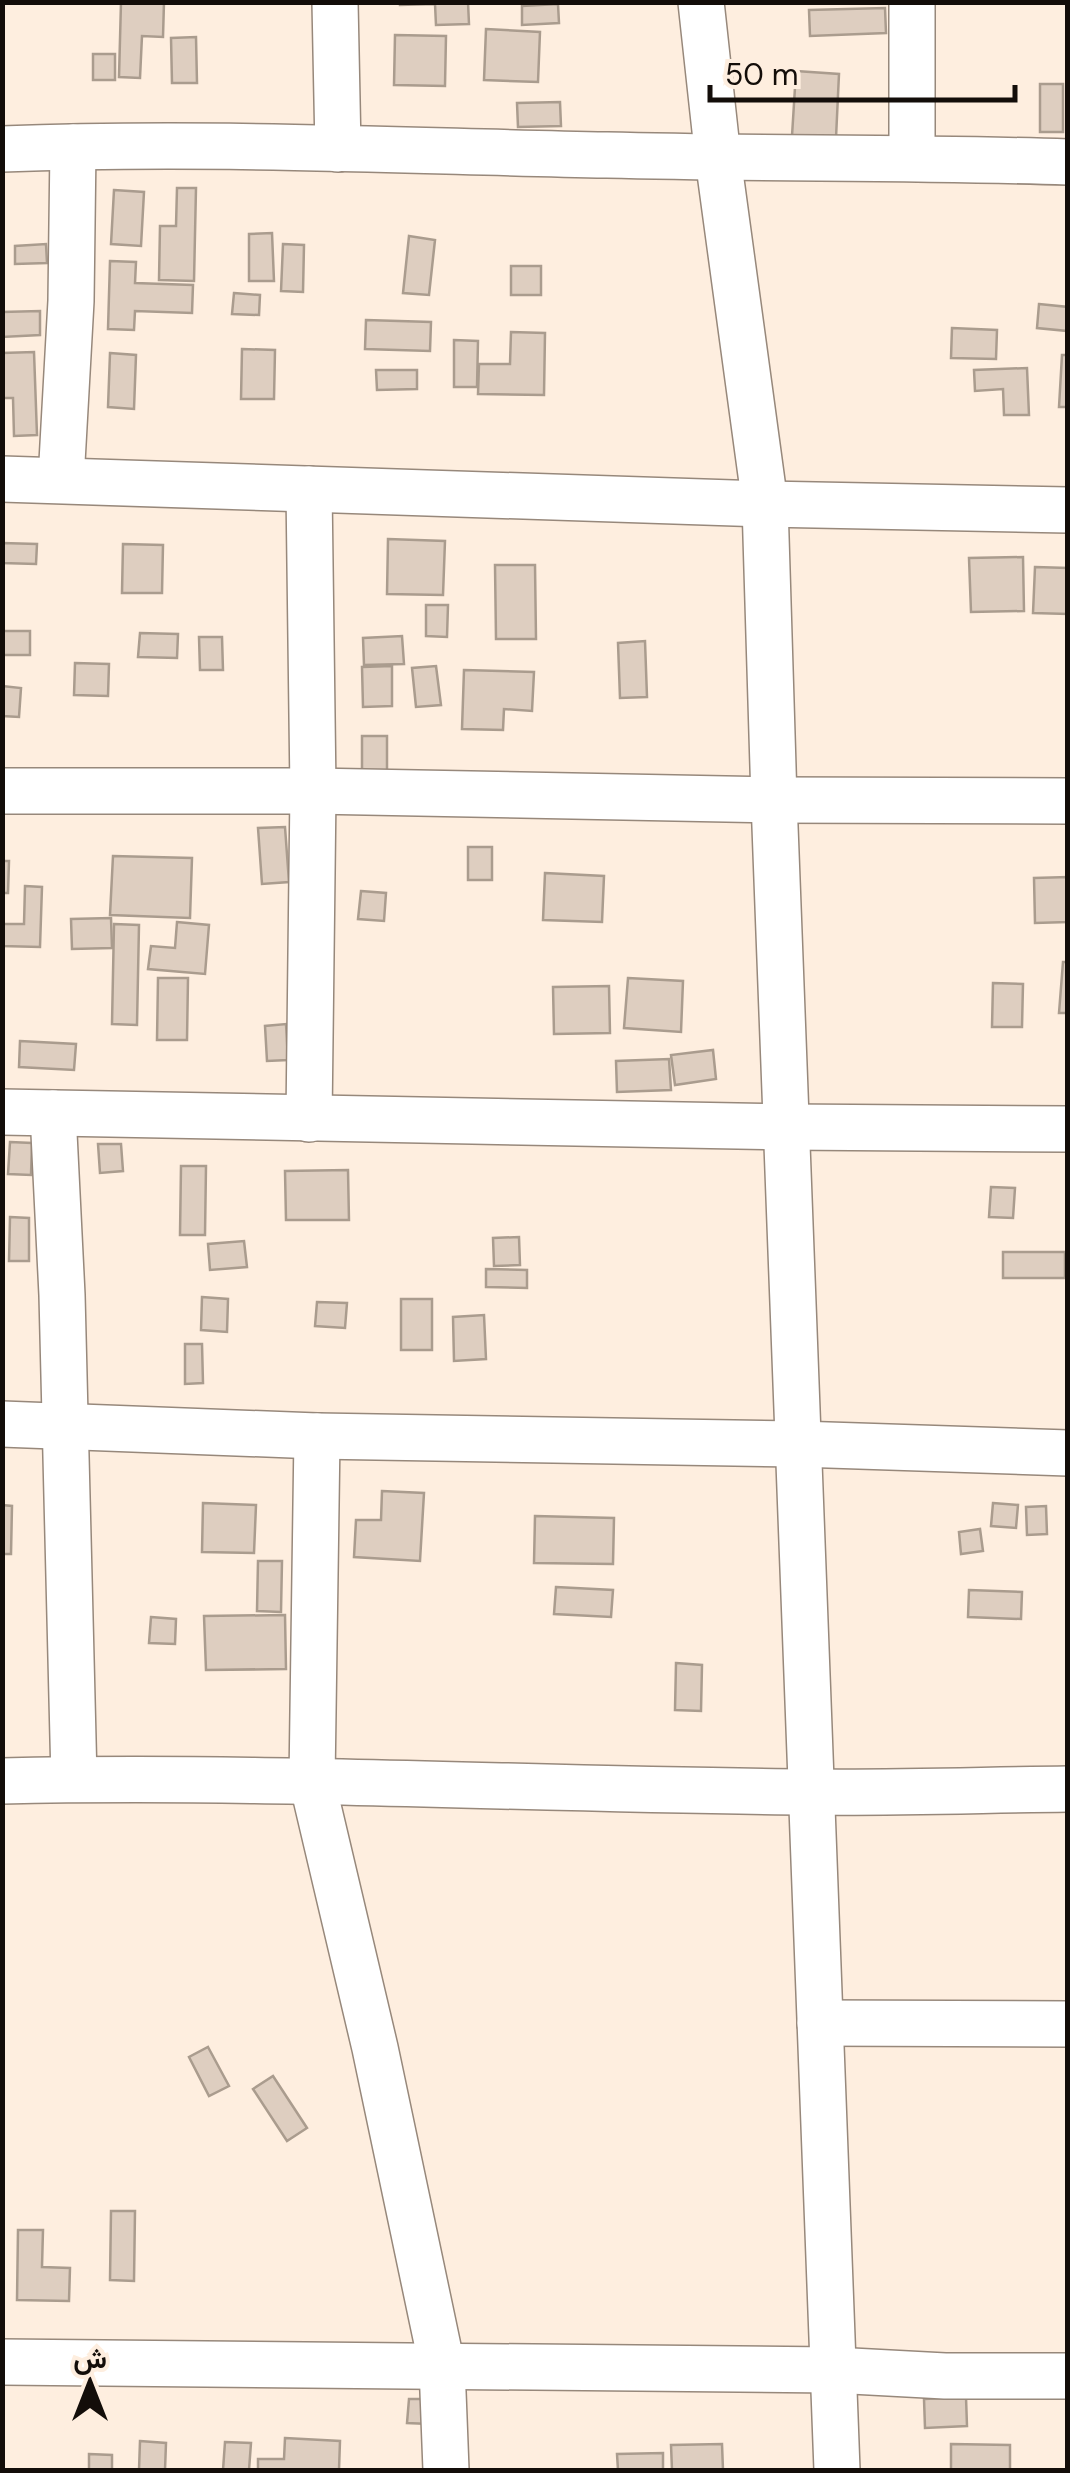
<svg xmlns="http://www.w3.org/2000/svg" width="1070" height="2473" viewBox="0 0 1070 2473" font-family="'DM Sans',Vazirmatn,sans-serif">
  <rect width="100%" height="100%" fill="#feeedf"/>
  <g fill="#decec0" stroke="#aa9c8e" stroke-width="2.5">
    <path d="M121 2H164L163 37 142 36 140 78 119 77Z"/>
    <path d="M400 2H468L469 24 436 25 435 4 400 5Z"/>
    <path d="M558 4 559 23 522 25V6Z"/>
    <path d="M885 8 886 33 810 36 809 10Z"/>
    <path d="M486 29 540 32 538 82 484 80Z"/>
    <path d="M395 35 446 36 445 86 394 85Z"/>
    <path d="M196 37 197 83H172L171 38Z"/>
    <rect x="93" y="54" width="22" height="26"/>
    <path d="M796 71 839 74 836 138 792 136Z"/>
    <rect x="1040" y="84" width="23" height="48"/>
    <path d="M560 102 561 126 518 127 517 103Z"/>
    <path d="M177 188H196L194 281 159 280 160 226H176Z"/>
    <path d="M114 190 144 192 141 246 111 244Z"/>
    <path d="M272 233 274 281H249V234Z"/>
    <path d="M409 236 435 240 429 295 403 293Z"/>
    <path d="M46 244 47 263 15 264V246Z"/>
    <path d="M283 244 304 245 303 292 281 291Z"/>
    <path d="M110 261 136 262 135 283 193 285 192 313 135 311 134 330 108 329Z"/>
    <rect x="511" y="266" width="30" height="29"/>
    <path d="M234 293 260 295 259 315 232 314Z"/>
    <path d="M1039 304 1068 307V331L1037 328Z"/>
    <path d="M40 311V335L2 337V312Z"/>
    <path d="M366 320 431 322 430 351 365 349Z"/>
    <path d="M952 328 997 330 996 359 951 358Z"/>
    <path d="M511 332 545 333 544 395 478 394 479 364H510Z"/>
    <path d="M454 340 478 341 477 387H454Z"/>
    <path d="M242 349 275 350 274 399H241Z"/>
    <path d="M34 352 37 435 14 436 13 398H2V353Z"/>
    <path d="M110 353 136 355 134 409 108 407Z"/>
    <path d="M1062 355H1068V407H1059Z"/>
    <path d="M1027 368 1029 415H1004L1003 389 975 391 974 370Z"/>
    <path d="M376 370H417V389L377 390Z"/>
    <path d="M388 539 445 541 443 595 387 594Z"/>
    <path d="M2 543 37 544 36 564 2 563Z"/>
    <path d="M123 544 163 545 162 593H122Z"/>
    <path d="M1023 557 1024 611 971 612 969 558Z"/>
    <path d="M495 565H535L536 639H496Z"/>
    <path d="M1035 567 1068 568V614L1033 613Z"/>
    <path d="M426 605H448L447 637 426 636Z"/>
    <rect x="2" y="631" width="28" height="24"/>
    <path d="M140 633 178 634 177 658 138 657Z"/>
    <path d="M402 636 404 664 364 665 363 638Z"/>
    <path d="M199 637H222L223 670H200Z"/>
    <path d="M645 641 647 697 620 698 618 643Z"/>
    <path d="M75 663 109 664 108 696 74 695Z"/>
    <path d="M392 666V706L363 707 362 667Z"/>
    <path d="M436 666 441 705 416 707 412 668Z"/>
    <path d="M464 670 534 672 532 711 504 709 503 730 462 729Z"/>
    <path d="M2 686 21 688 19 717 2 716Z"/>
    <rect x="362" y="736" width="25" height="39"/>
    <path d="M285 827 289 882 262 884 258 828Z"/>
    <rect x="468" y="847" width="24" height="33"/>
    <path d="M113 856 192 858 190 918 110 915Z"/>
    <path d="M2 861H9L8 893H2Z"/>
    <path d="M545 873 604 876 602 922 543 920Z"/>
    <path d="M1068 877V922L1035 923 1034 878Z"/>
    <path d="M25 886 42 887 40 947 2 946V924H24Z"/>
    <path d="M361 891 386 893 384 921 358 919Z"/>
    <path d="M111 918 112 948 72 949 71 919Z"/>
    <path d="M177 922 209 925 205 974 148 969 151 946 175 948Z"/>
    <path d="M114 924 139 925 137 1025 112 1024Z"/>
    <path d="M1063 962H1068V1013H1059Z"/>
    <path d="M158 978H188L187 1040H157Z"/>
    <path d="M628 978 683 981 681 1032 624 1028Z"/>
    <path d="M993 983 1023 984 1022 1027H992Z"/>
    <path d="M609 986 610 1033 554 1034 553 987Z"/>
    <path d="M286 1024 288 1060 267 1061 265 1026Z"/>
    <path d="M20 1041 76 1044 74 1070 19 1067Z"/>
    <path d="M713 1050 716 1079 675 1085 671 1055Z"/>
    <path d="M669 1059 671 1090 617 1092 616 1061Z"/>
    <path d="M10 1142 32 1143 31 1175 8 1174Z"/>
    <path d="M98 1144H121L123 1171 100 1173Z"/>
    <path d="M181 1166H206L205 1235H180Z"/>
    <path d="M348 1170 349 1220H286L285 1171Z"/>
    <path d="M991 1187 1015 1188 1013 1218 989 1217Z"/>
    <path d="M10 1217 29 1218V1261H9Z"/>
    <path d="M519 1237 520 1265 494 1266 493 1238Z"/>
    <path d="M244 1241 247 1267 210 1270 208 1244Z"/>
    <rect x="1003" y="1252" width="62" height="26"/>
    <path d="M486 1269 527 1270V1288L486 1287Z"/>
    <path d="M202 1297 228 1299 227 1332 201 1330Z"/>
    <rect x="401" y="1299" width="31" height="51"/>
    <path d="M317 1302 347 1303 345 1328 315 1326Z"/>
    <path d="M484 1315 486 1359 454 1361 453 1317Z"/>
    <path d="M185 1344H202L203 1383 185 1384Z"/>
    <path d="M382 1491 424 1493 420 1561 354 1557 356 1520H381Z"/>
    <path d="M203 1503 256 1505 254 1553 202 1552Z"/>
    <path d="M993 1503 1018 1505 1016 1528 991 1526Z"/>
    <path d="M2 1505 12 1506 11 1554H2Z"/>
    <path d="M1046 1506 1047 1534 1027 1535 1026 1507Z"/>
    <path d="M535 1516 614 1518 613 1564 534 1563Z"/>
    <path d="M980 1529 983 1551 961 1554 959 1532Z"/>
    <path d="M258 1561H282L281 1612 257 1611Z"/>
    <path d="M556 1587 613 1590 611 1617 554 1614Z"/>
    <path d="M969 1590 1022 1592 1021 1619 968 1617Z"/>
    <path d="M285 1615 286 1669 206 1670 204 1616Z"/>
    <path d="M151 1617 176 1619 175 1644 149 1643Z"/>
    <path d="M676 1663 702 1665 701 1711 675 1710Z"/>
    <path d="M208 2047 229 2086 209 2096 189 2057Z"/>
    <path d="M273 2076 307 2128 287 2141 253 2089Z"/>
    <path d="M111 2211H135L134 2281 110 2280Z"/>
    <path d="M18 2230H43L42 2267 70 2268 69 2301 17 2300Z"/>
    <path d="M966 2397 967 2426 925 2428 924 2399Z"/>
    <path d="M409 2399H430L429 2424 407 2423Z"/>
    <path d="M285 2438 340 2441 339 2470H258V2459H284Z"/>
    <path d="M140 2441 166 2443 165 2470H139Z"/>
    <path d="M225 2442 251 2443 249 2470H223Z"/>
    <path d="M722 2444 723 2470H672L671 2445Z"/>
    <path d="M951 2444 1010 2445V2470H951Z"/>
    <path d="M663 2453V2470H618L617 2454Z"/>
    <path d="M89 2454 112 2455V2470H89Z"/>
  </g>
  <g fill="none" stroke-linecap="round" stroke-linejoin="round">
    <g stroke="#97887b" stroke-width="48">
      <g id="minor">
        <path d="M335 2 338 149"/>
        <path d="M701 2 718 158 765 504 774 800 837 2470"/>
        <path d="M2 149C204 141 406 151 607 155 760 159 914 157 1068 162"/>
        <path d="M912 158V2"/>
        <path d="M2 479 765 504 1068 510"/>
        <path d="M61 480 71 301 73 147"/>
        <path d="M309 489 313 791 309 1119"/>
        <path d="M2 791H313L774 800 1068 801"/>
        <path d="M2 1112 786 1127 1068 1129"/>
        <path d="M53 1113 62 1295 74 1779"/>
        <path d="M2 1424 317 1436 798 1444 1068 1453"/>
        <path d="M317 1436 312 1781 375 2048 442 2366 446 2470"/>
        <path d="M2 1781C272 1775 541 1790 811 1792 896 1793 982 1790 1068 1789"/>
        <path d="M820 2023 1068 2024"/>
        <path d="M2 2362 833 2370 945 2376H1068"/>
      </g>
    </g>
    <use href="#minor" stroke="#fff" stroke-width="45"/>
  </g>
  <rect width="1070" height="2473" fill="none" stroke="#130d09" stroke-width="10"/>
  <g transform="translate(90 2383)" stroke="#feeedf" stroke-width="8" paint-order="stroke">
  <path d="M0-8L18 38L0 25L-18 38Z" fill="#130d09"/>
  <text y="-15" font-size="28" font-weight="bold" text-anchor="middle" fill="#130d09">ش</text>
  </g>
  <path d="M710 85v15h305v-15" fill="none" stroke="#130d09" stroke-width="5"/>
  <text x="725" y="85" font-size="30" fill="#130d09" stroke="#feeedf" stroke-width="8" paint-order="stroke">50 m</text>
</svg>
